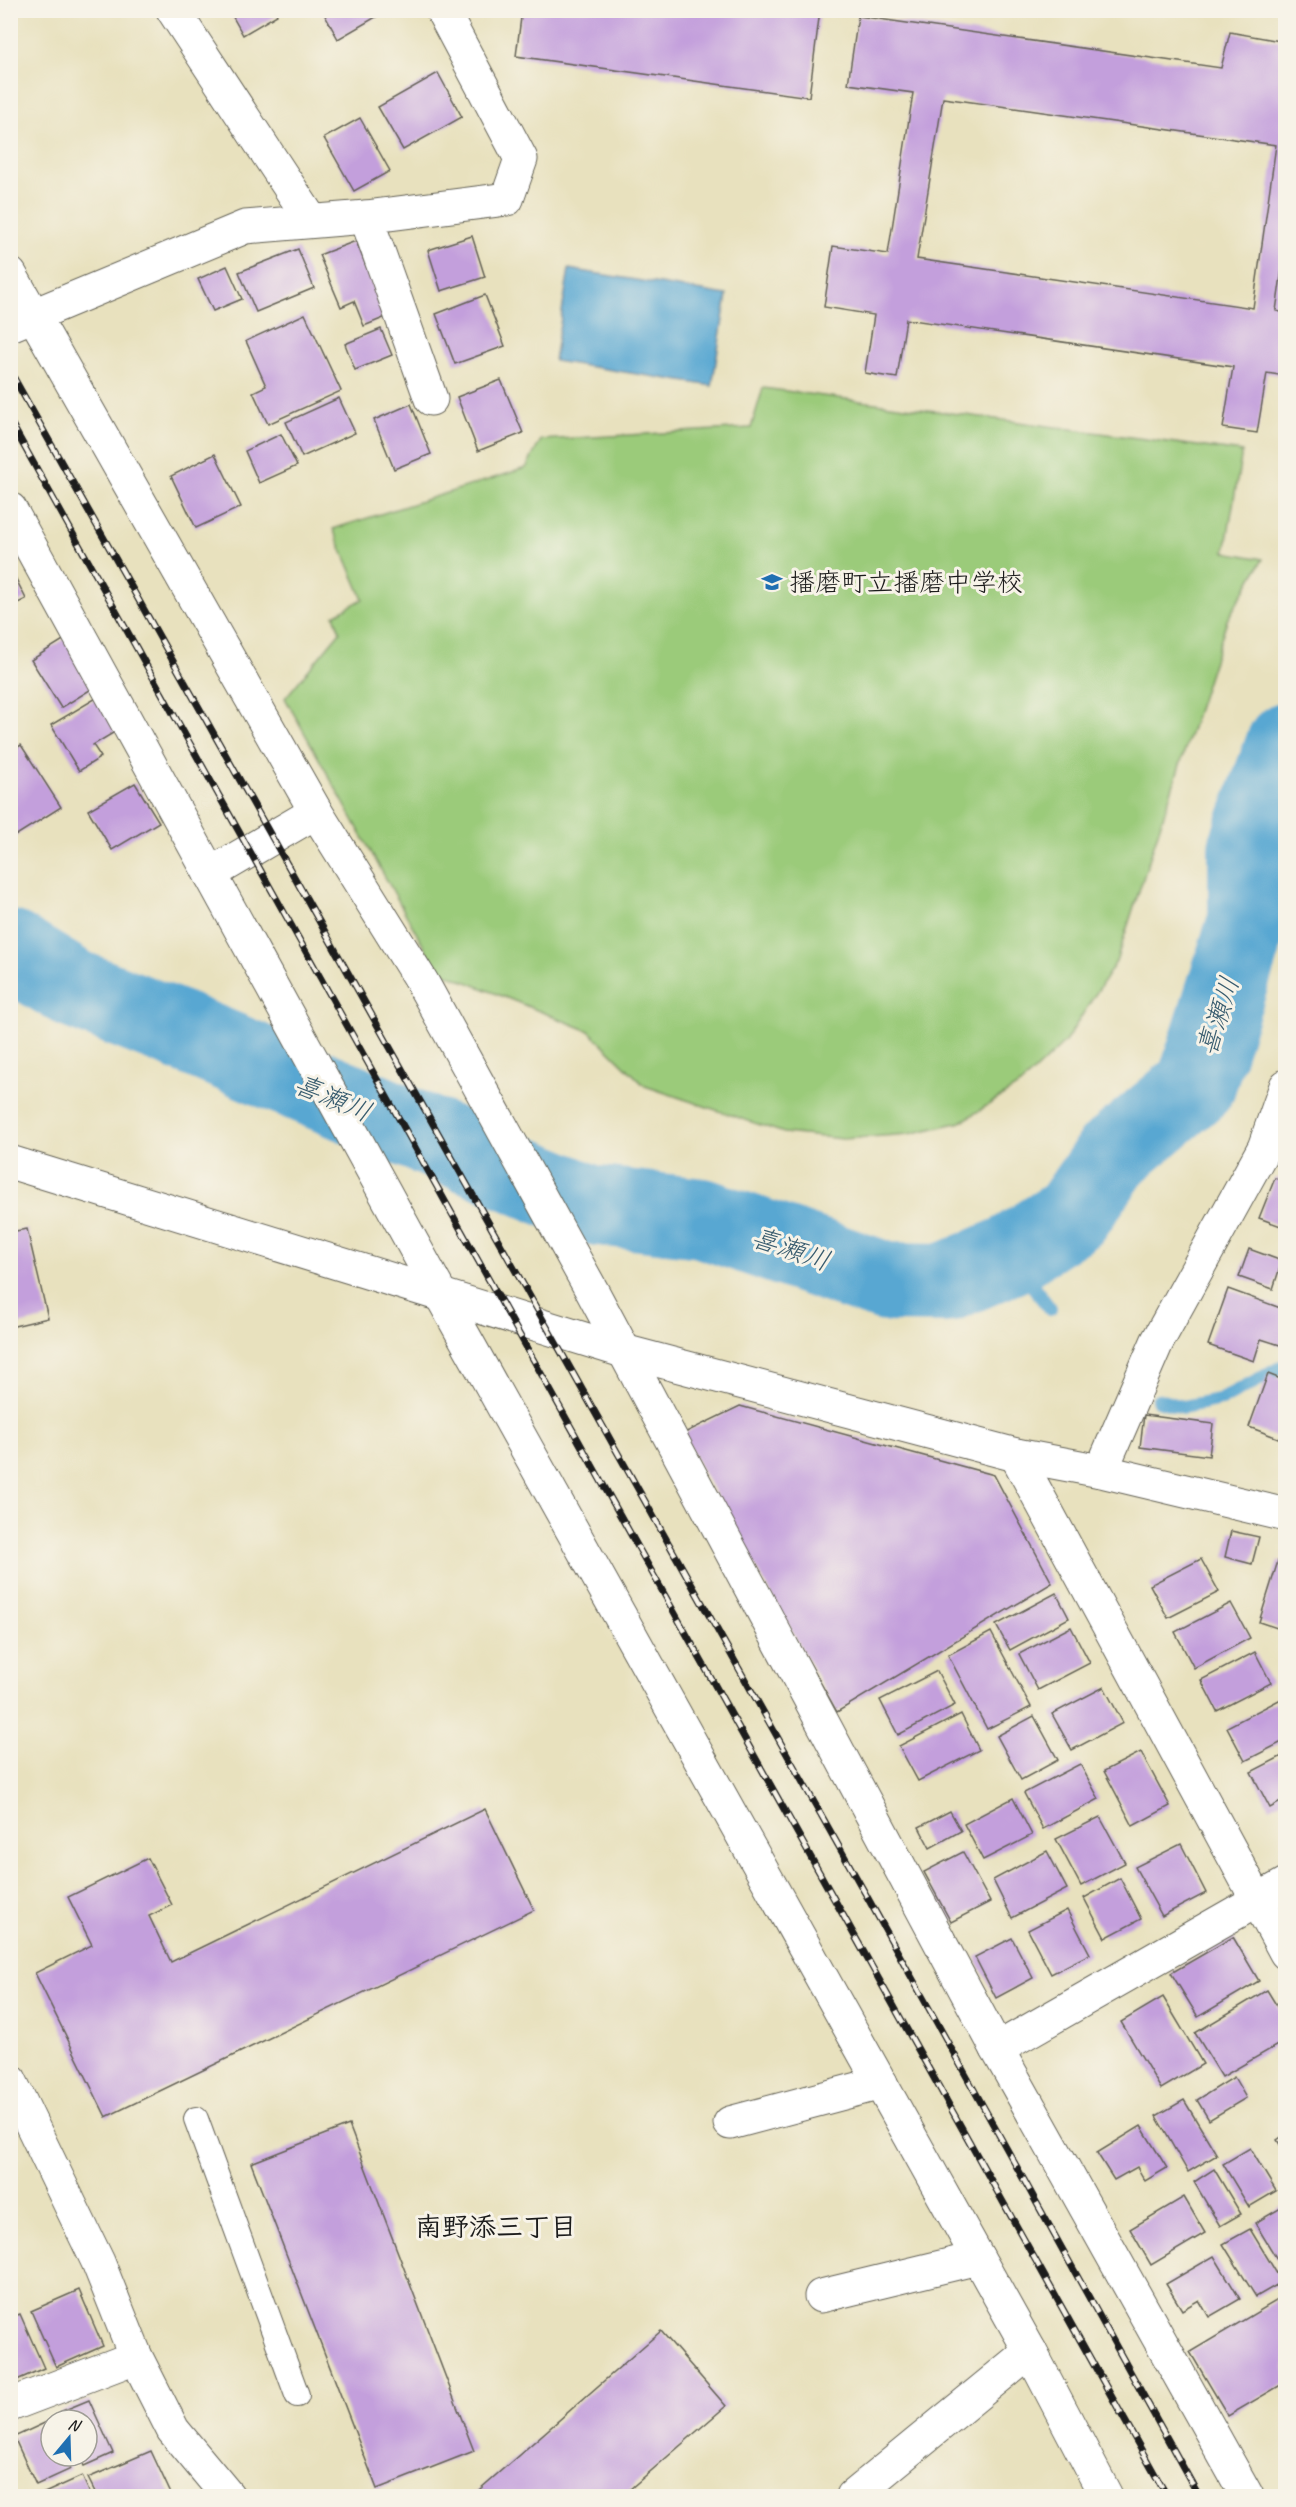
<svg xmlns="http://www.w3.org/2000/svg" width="1296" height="2507" viewBox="0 0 1296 2507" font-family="Caveat,'Klee One',sans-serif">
  <rect width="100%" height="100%" fill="#f7f3e8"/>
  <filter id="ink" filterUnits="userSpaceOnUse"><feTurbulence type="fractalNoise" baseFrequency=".0167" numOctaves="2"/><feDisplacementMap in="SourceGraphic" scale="12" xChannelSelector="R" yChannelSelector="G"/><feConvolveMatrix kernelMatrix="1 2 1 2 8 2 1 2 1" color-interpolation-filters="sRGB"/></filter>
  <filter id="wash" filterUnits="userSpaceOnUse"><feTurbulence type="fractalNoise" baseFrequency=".008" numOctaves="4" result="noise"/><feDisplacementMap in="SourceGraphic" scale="24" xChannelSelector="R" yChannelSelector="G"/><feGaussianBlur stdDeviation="1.35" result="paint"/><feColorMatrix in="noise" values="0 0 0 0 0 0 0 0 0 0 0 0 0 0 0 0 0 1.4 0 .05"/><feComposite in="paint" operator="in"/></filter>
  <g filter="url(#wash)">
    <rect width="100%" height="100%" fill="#e8e1be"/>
    <path fill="#9bcb7a" stroke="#5c744b" stroke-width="1.5" d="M763 388 1242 452 1225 552 1263 559 1227 620 1116 962 1065 1042 1020 1085 961 1122 909 1134 843 1139 784 1133 645 1086 589 1031 437 970 285 698 340 632 334 615 363 599 333 529 526 468 541 440 751 428Z"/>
    <path fill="#59a7d2" stroke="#3a6277" stroke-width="1.5" d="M569 269 727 295 712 386 554 361Z"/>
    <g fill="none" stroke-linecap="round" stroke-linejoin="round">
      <g stroke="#59a7d2" stroke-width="14">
        <path d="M1010 1255 1050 1309"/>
        <path d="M1158 1400 1183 1407 1222 1399 1286 1365"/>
      </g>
      <path stroke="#59a7d2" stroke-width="80" d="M10 950 74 989 178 1030 591 1205 702 1218 886 1282 945 1283 1010 1255 1072 1215 1114 1154 1196 1085 1248 920V848L1286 743"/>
    </g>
    <g id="blocks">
      <g fill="#c39fdc" fill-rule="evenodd">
        <path d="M229 10H275L277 15 243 35Z"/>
        <path d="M322 10H388L338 39Z"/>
        <path d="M522 10H820L809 97 516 56Z"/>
        <path d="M858 16 1221 68 1230 32 1286 42V241L1276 311 1286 313V376L1267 373 1257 433 1223 428 1233 367 906 319 897 378 865 373 874 315 824 307 833 246 888 254 913 93 848 84ZM943 98 1276 145 1253 308 917 259Z"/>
        <path d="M438 73 462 117 403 150 378 107Z"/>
        <path d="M360 118 390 171 354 191 324 138Z"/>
        <path d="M472 236 485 277 441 291 428 250Z"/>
        <path d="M356 241 386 317 364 326 354 301 341 307 319 255Z"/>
        <path d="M298 249 314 288 256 312 239 272Z"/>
        <path d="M227 266 242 299 213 311 198 279Z"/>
        <path d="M485 295 505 346 455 364 436 314Z"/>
        <path d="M305 314 341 391 268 424 253 392 266 386 246 341Z"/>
        <path d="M381 329 392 355 355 370 345 344Z"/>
        <path d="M501 380 523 433 478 451 457 397Z"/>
        <path d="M339 398 355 433 302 457 286 422Z"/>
        <path d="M411 404 431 454 394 469 374 420Z"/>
        <path d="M281 434 297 466 259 483 245 451Z"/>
        <path d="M215 454 241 507 196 528 171 476Z"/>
        <path d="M10 567 26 599 10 607Z"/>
        <path d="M68 637 98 685 61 708 31 660Z"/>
        <path d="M103 694 123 727 93 745 101 757 79 771 51 725Z"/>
        <path d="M21 745 61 807 15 836 10 829V752Z"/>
        <path d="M135 783 159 822 112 850 88 810Z"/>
        <path d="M1275 1178 1286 1182V1228L1259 1218Z"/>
        <path d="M27 1229 48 1318 10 1327V1232Z"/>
        <path d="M1249 1249 1282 1261 1273 1289 1239 1277Z"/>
        <path d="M1228 1289 1286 1310V1347L1261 1339 1254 1361 1208 1345Z"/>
        <path d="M1268 1374 1286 1381V1441L1249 1427Z"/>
        <path d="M740 1406 994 1475 1052 1583 837 1712 682 1434Z"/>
        <path d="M1144 1415 1213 1424 1209 1456 1140 1447Z"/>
        <path d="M1231 1531 1259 1537 1252 1564 1225 1557Z"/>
        <path d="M1201 1559 1219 1592 1168 1618 1150 1585Z"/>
        <path d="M1278 1561 1286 1564V1631L1259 1622Z"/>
        <path d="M1056 1593 1069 1618 1010 1650 996 1625Z"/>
        <path d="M1231 1603 1250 1638 1194 1668 1175 1632Z"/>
        <path d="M1071 1627 1090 1663 1038 1690 1019 1654Z"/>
        <path d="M991 1632 1031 1707 987 1729 948 1655Z"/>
        <path d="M1255 1652 1271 1683 1217 1711 1201 1680Z"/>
        <path d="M937 1671 955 1705 898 1735 880 1700Z"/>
        <path d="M1104 1687 1123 1723 1072 1750 1052 1714Z"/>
        <path d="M1281 1699 1286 1707V1740L1245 1761 1227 1727Z"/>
        <path d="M961 1714 979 1750 918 1781 899 1746Z"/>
        <path d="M1034 1716 1058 1760 1021 1780 997 1736Z"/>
        <path d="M1141 1752 1170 1806 1133 1826 1104 1771Z"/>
        <path d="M1286 1754V1799L1270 1808 1251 1772Z"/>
        <path d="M1080 1764 1099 1799 1043 1829 1024 1793Z"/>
        <path d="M1013 1798 1032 1835 983 1860 964 1824Z"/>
        <path d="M485 1809 534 1910 106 2117 35 1973 92 1945 68 1897 148 1858 172 1905 149 1916 171 1962Z"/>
        <path d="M950 1811 961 1831 930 1848 919 1827Z"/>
        <path d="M1100 1817 1125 1863 1081 1886 1056 1839Z"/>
        <path d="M1181 1844 1206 1893 1162 1916 1135 1867Z"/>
        <path d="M1047 1851 1067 1889 1012 1918 993 1880Z"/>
        <path d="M963 1852 990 1902 951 1922 924 1872Z"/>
        <path d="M1120 1878 1141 1919 1105 1938 1084 1898Z"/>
        <path d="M1067 1910 1090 1954 1051 1974 1028 1930Z"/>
        <path d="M1233 1937 1259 1981 1198 2017 1171 1973Z"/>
        <path d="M1012 1938 1033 1978 996 1998 975 1957Z"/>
        <path d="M1267 1990 1286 2021V2040L1222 2077 1195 2033Z"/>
        <path d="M1163 1997 1203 2064 1161 2089 1121 2022Z"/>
        <path d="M1234 2077 1246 2098 1209 2120 1197 2100Z"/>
        <path d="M1184 2100 1217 2155 1188 2172 1156 2116Z"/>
        <path d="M349 2125 474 2451 377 2489 251 2163Z"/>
        <path d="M1141 2126 1167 2168 1145 2181 1137 2167 1114 2180 1097 2153Z"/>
        <path d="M1286 2134V2154L1277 2140Z"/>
        <path d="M1250 2148 1276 2191 1249 2207 1223 2164Z"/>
        <path d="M1214 2169 1241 2214 1220 2226 1194 2182Z"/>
        <path d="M1184 2197 1205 2233 1151 2265 1130 2229Z"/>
        <path d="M1286 2205V2274L1255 2223Z"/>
        <path d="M1250 2229 1282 2282 1256 2297 1223 2244Z"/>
        <path d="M1214 2256 1240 2299 1209 2317 1199 2300 1182 2310 1166 2284Z"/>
        <path d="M79 2290 103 2346 56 2367 31 2311Z"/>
        <path d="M1286 2295V2382L1228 2416 1190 2352Z"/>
        <path d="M20 2314 44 2368 10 2383V2318Z"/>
        <path d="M661 2331 726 2406 622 2496H472Z"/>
        <path d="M89 2400 113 2453 84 2466 79 2456H87V2420H63L60 2412Z"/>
        <path d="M49 2421 51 2456H65L71 2469 36 2485 14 2437Z"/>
        <path d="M151 2451 172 2496H97L88 2478Z"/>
        <path d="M82 2476 91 2496H41L40 2495Z"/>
      </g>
    </g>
  </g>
  <g filter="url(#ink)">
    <use href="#blocks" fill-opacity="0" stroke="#636155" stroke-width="1.5"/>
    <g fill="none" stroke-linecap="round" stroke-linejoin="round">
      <g stroke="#636155" stroke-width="26">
        <path id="lane" d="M196 2119 297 2395"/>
      </g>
      <g stroke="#636155" stroke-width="35">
        <g id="street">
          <path d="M173 10 311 220"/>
          <path d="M366 217 431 399"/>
          <path d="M10 274 316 812 422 982 592 1291 997 2049 1247 2496"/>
          <path d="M10 325 245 227 366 217 507 199 521 159 442 10"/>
          <path d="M10 509 441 1295 1030 2351 1106 2496"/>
          <path d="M210 874 316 812"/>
          <path d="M10 1162 623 1351 1016 1455 1101 1471 1286 1515"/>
          <path d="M1016 1455 1286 1953"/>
          <path d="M1101 1471 1157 1342 1264 1148 1286 1086"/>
          <path d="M997 2049 1286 1884"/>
          <path d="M10 2080 98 2262 136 2357 173 2430 228 2496"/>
          <path d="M730 2123 881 2083"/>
          <path d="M821 2296 978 2258"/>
          <path d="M10 2405 136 2357"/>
          <path d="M853 2496 1030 2351"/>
        </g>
      </g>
      <use href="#lane" stroke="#fff" stroke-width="24"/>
      <use href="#street" stroke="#fff" stroke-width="33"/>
      <g stroke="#1c1c1c" stroke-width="7">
        <g id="rail">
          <path d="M10 371 865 1893 1199 2496"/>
          <path d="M10 421 1167 2496"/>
        </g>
      </g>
      <use href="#rail" stroke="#f7f3e8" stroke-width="4.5" stroke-dasharray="14" stroke-linecap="butt"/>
    </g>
  </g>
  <defs>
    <g id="school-bare" transform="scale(1.62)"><path d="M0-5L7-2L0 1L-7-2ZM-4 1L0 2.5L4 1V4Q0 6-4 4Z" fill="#1f6fb2" stroke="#f7f3e8" stroke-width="2.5" paint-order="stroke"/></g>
  </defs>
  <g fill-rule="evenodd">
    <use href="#school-bare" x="772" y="582"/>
  </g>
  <g text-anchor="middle" stroke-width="6" stroke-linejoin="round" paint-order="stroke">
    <g font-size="26" fill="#1c1c1c" stroke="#f7f3e8" text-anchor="start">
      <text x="789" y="591">播磨町立播磨中学校</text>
    </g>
    <g font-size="27" font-style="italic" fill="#375b6e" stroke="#f7f3e8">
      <text transform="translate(1218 1016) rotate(-72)" y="9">喜瀬川</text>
      <text transform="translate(333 1098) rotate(23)" y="9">喜瀬川</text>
      <text transform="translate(791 1249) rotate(19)" y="9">喜瀬川</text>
    </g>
    <g font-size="27" font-weight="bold" fill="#1c1c1c" stroke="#f7f3e8">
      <text x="496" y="2236">南野添三丁目</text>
    </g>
  </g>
  <rect width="1296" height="2507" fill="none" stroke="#f7f3e8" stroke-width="36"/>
  <g transform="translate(69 2438) rotate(19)"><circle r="28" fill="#f7f3e8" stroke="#9f9d96" stroke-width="1.5"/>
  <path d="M0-4.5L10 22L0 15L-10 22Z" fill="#1f6fb2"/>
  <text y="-9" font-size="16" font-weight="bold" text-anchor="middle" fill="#1c1c1c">N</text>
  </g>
</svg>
